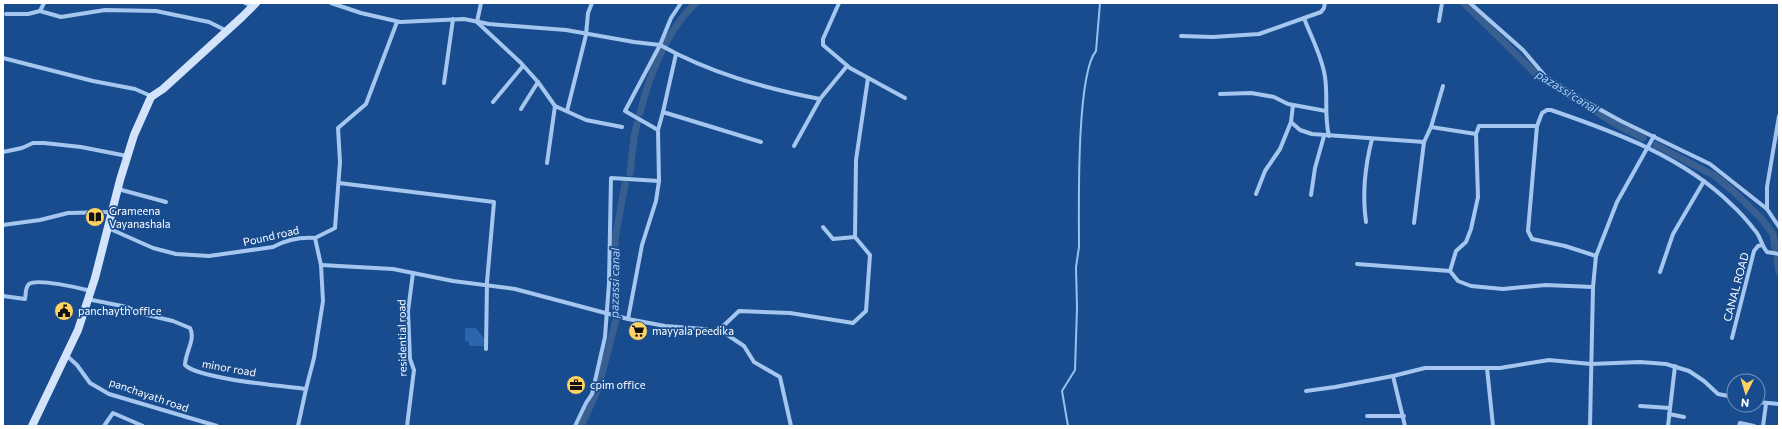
<svg xmlns="http://www.w3.org/2000/svg" width="1782" height="429" viewBox="0 0 1782 429" font-family="Commissioner,sans-serif">
  <rect width="100%" height="100%" fill="#184c8e"/>
  <path fill="#2a65ad" d="M465 328H476L486 341 484 346H469V342L465 341Z"/>
  <g fill="none" stroke-linecap="round" stroke-linejoin="round">
    <path stroke="#97c1f1" stroke-width="2" d="M1068 426 1062 391 1075 370 1077 308 1076 267 1079 247C1079 210 1076 75 1096 51L1100 3"/>
    <g stroke="#395f90" stroke-width="7">
      <path d="M1464 3 1540 78 1621 127 1643 138"/>
      <path d="M640 113C649 76 667 29 696 3"/>
      <path d="M1656 145 1715 176 1733 191 1761 218 1773 234 1775 248"/>
      <path d="M630 173 634 137 637 124"/>
      <path d="M1777 259 1779 272"/>
      <path d="M581 426 598 389 616 320 615 239 625 184"/>
    </g>
    <g stroke="#a4c6ef" stroke-width="4">
      <path d="M245 3 252 6"/>
      <path d="M331 3 361 13 400 22 464 19 489 24 566 30 634 42 660 45 671 18 681 3"/>
      <path d="M481 3 477 22 521 63 538 82 555 106 586 120 622 127"/>
      <path d="M839 3 823 39V45L850 68 905 98"/>
      <path d="M1470 3 1523 50 1546 77 1581 99 1621 121 1710 164 1767 209 1779 227"/>
      <path d="M40 11 61 17 105 10 156 11 209 22 227 31"/>
      <path d="M6 14H28L40 11 44 3"/>
      <path d="M1304 18C1311 37 1322 56 1325 77 1328 96 1324 116 1329 136"/>
      <path d="M1439 21 1442 3"/>
      <path d="M1181 36 1213 37 1259 34 1321 12 1324 8 1325 3"/>
      <path d="M3 58 93 81 135 89 151 96"/>
      <path d="M444 83 453 19"/>
      <path d="M1220 94 1251 93 1274 97 1288 104 1326 111"/>
      <path d="M493 102 523 66"/>
      <path d="M1293 105 1291 122 1300 130 1312 134 1424 142 1431 127 1476 134 1479 126H1537L1542 113 1547 110H1551C1615 132 1684 157 1733 206 1742 214 1750 224 1757 233 1761 239 1762 246 1767 252L1779 254"/>
      <path d="M521 109 538 82"/>
      <path d="M567 111 586 35 588 13 592 3"/>
      <path d="M663 112 676 54"/>
      <path d="M1537 126 1528 231 1532 239 1565 246 1596 256"/>
      <path d="M1431 127 1443 86"/>
      <path d="M658 130 663 112 761 142"/>
      <path d="M1476 134 1478 197 1471 229 1466 242 1456 251 1450 271 1458 281 1471 286 1503 289 1546 285 1593 287"/>
      <path d="M794 146 820 99 847 66"/>
      <path d="M3 152 22 148 33 143H44L81 147 127 156"/>
      <path d="M547 163 555 106"/>
      <path d="M339 183 494 202 487 282 486 349"/>
      <path d="M118 189 166 202"/>
      <path d="M1256 194 1265 171 1280 149 1291 122"/>
      <path d="M1311 195 1315 168 1324 136"/>
      <path d="M1767 209V187L1779 116"/>
      <path d="M1366 222C1362 193 1365 166 1372 139"/>
      <path d="M1414 223 1424 142"/>
      <path d="M3 225 40 220 68 213 112 212"/>
      <path d="M823 227 833 239 855 237 856 160 868 78"/>
      <path d="M108 228 153 248 176 254 209 256 273 247C286 240 300 237 315 238L321 265 323 301 314 358 306 389"/>
      <path d="M315 238 335 228 340 162 338 128 366 104 397 22"/>
      <path d="M1357 264 1450 271"/>
      <path d="M321 265 393 269 453 281 515 289 628 319 665 326 704 329 726 334 744 346 754 362 780 377 791 426"/>
      <path d="M1660 272 1673 234 1704 181"/>
      <path d="M3 296 25 299C26 295 25 287 29 284 37 278 80 288 91 291"/>
      <path d="M87 299 127 307 139 313 173 321 190 328C196 339 185 353 185 365 199 379 283 386 306 389L298 426"/>
      <path d="M628 319 642 245 656 201 659 181"/>
      <path d="M717 332 739 311 790 313 853 323 866 311 870 255 855 237"/>
      <path d="M1732 338 1754 251 1758 246 1762 245"/>
      <path d="M66 355 77 365 90 383 109 394 217 426"/>
      <path d="M1487 368 1493 426"/>
      <path d="M1306 391 1335 387 1393 376"/>
      <path d="M1758 402 1779 404"/>
      <path d="M1640 406 1670 408"/>
      <path d="M1669 414 1684 417"/>
      <path d="M1367 416H1404"/>
      <path d="M104 426 113 413 143 426"/>
      <path d="M407 426 414 370 410 359 408 311 413 273"/>
      <path d="M575 426 586 403 592 394 605 337 609 283 611 178 659 181 658 130 625 111 660 45C710 73 764 88 820 99"/>
      <path d="M1405 426 1393 376 1425 368H1500L1549 360 1591 364 1640 362 1666 364 1689 371 1704 381 1718 394 1734 397"/>
      <path d="M1590 426 1593 287 1596 256 1617 202 1654 136"/>
      <path d="M1668 426 1675 366"/>
      <path d="M1739 426 1740 423 1754 426"/>
      <path d="M1763 426 1766 404"/>
    </g>
    <path stroke="#d2e3fa" stroke-width="8" d="M32 426 78 330 95 278 120 180 134 135 151 97 163 89 242 17 256 3"/>
  </g>
  <defs>
    <g id="library-disc" transform="scale(1)"><circle r="9.5" fill="#ffd262" stroke="#184c8e"/><path d="M-6-4Q-3-5.5-.7-3.5V5Q-3 3-6 4ZM6-4Q3-5.5 .7-3.5V5Q3 3 6 4Z" fill="#111"/></g>
    <g id="civic-disc" transform="scale(1)"><circle r="9.5" fill="#ffd262" stroke="#184c8e"/><path d="M-.6-6.5H3V-4.5H.6V-3L4-1V1h2V6H-6V1h2V-1L-.6-3ZM-1.2 2.5V6h2.4V2.5Z" fill="#111"/></g>
    <g id="supermarket-disc" transform="scale(1)"><circle r="9.5" fill="#ffd262" stroke="#184c8e"/><path d="M-6-5.5h2.5l.6 2H6L4.5 2H-2.5L-4.4-4H-6ZM-1.5 3.2a1.3 1.3 0 1 0 .1 0ZM3 3.2a1.3 1.3 0 1 0 .1 0Z" fill="#111"/></g>
    <g id="office-disc" transform="scale(1)"><circle r="9.5" fill="#ffd262" stroke="#184c8e"/><path d="M-6-3h4V-5.5h4V-3h4V5H-6ZM-1-4.5V-3h2v-1.5ZM-6 0V1H6V0Z" fill="#111"/></g>
  </defs>
  <g fill-rule="evenodd">
    <use href="#library-disc" x="95" y="217"/>
    <use href="#civic-disc" x="64" y="311"/>
    <use href="#supermarket-disc" x="638" y="331"/>
    <use href="#office-disc" x="576" y="385"/>
  </g>
  <g text-anchor="middle" stroke-width="3.5" stroke-linejoin="round" paint-order="stroke">
    <g font-size="11" fill="#fff" stroke="#184c8e" text-anchor="start">
      <text x="109" y="215">Grameena<tspan x="109" dy="13">Vayanashala</tspan></text>
      <text x="78" y="315">panchayth office</text>
      <text x="652" y="335">mayyala peedika</text>
      <text x="590" y="389">cpim office</text>
    </g>
    <g font-size="11" fill="#fff" stroke="#184c8e">
      <text transform="translate(271 236) rotate(-13)" y="4">Pound road</text>
      <text transform="translate(1736 287) rotate(-75)" y="4">CANAL ROAD</text>
      <text transform="translate(402 338) rotate(-91)" y="4">residential road</text>
      <text transform="translate(229 368) rotate(10)" y="4">minor road</text>
      <text transform="translate(149 395) rotate(19)" y="4">panchayath road</text>
    </g>
    <g font-size="12" font-style="italic" fill="#b0d0f6" stroke="#184c8e">
      <text transform="translate(1567 92) rotate(32)" y="4">pazassi canal</text>
      <text transform="translate(615 283) rotate(-89)" y="4">pazassi canal</text>
    </g>
  </g>
  <rect width="1782" height="429" fill="none" stroke="#ffffff" stroke-width="8"/>
  <g transform="translate(1746 393) rotate(185)"><circle r="19" fill="#184c8e" stroke="#7494bb"/>
  <path d="M0-3L7 15L0 10L-7 15Z" fill="#ffd262"/>
  <text y="-6" font-size="11" font-weight="bold" text-anchor="middle" fill="#ffffff">N</text>
  </g>
</svg>
